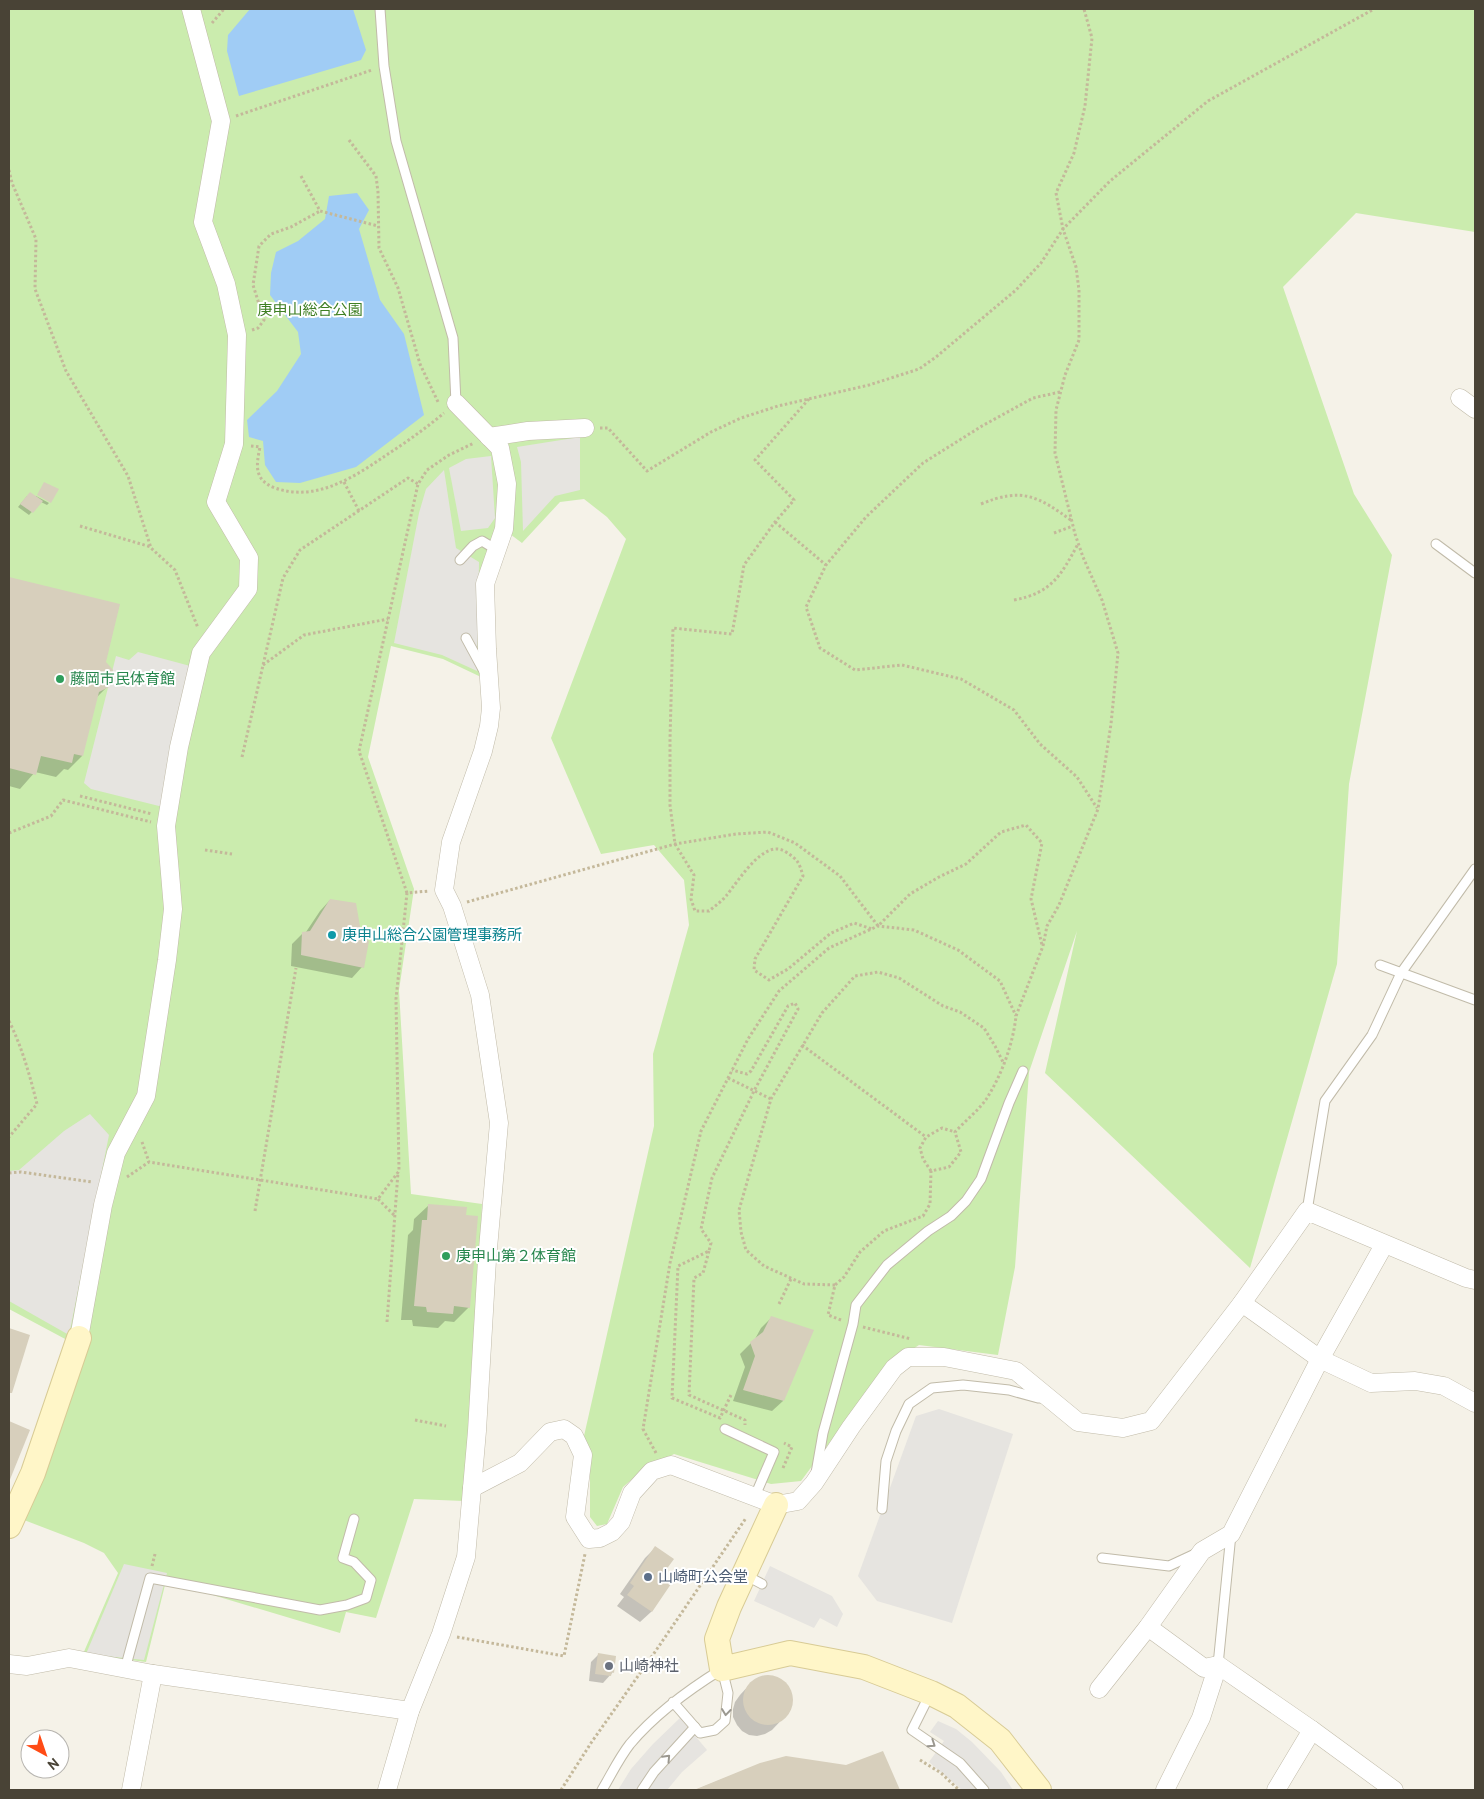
<svg xmlns="http://www.w3.org/2000/svg" width="1484" height="1799" viewBox="0 0 1484 1799" font-family="Overpass,'Noto Sans JP',sans-serif">
  <rect width="100%" height="100%" fill="#f5f2e8"/>
  <path fill="#cbecae" d="M9 9H1475V232L1356 213 1283 287 1354 494 1392 555 1349 784 1337 964 1250 1268 1045 1073 1077 931 1029 1072 1015 1267 998 1355 919 1345 886 1367 801 1481 771 1484 674 1454 638 1474 623 1487 607 1524 597 1526 590 1517V1461L584 1436 654 1126 653 1054 689 925 684 880 654 845 601 854 551 738 626 539 607 517 584 499 560 502 522 543 510 534 479 579 481 677 443 659 391 646 368 757 414 889 399 990 411 1194 482 1204 476 1379 464 1501 414 1499 376 1618 346 1612 340 1633 166 1581 146 1662 83 1654 118 1573 104 1553 84 1543 24 1520 82 1348 9 1309Z"/>
  <g fill="#e6e4e0">
    <path d="M580 437V490L555 496 523 531 521 462 517 447Z"/>
    <path d="M491 456 495 518 488 528 461 531 449 468 466 459Z"/>
    <path d="M444 470 456 548 479 562 477 671 442 655 394 643 419 513 426 489Z"/>
    <path d="M138 652 194 667 163 807 91 789 84 783 116 656 129 660Z"/>
    <path d="M90 1114 109 1135 69 1335 9 1301V1171L19 1170 64 1131Z"/>
    <path d="M939 1409 1013 1434 952 1623 877 1601 858 1576 916 1416Z"/>
    <path d="M124 1564 167 1573 144 1660 86 1654Z"/>
    <path d="M770 1566 832 1596 843 1614 837 1627 820 1618 814 1628 754 1601Z"/>
    <path d="M680 1718 707 1750 682 1772 667 1790H618L631 1769 653 1744Z"/>
    <path d="M938 1721 956 1729 972 1742 1001 1772 1013 1790H962L929 1762 944 1741 930 1732Z"/>
  </g>
  <g fill="#a0ccf5">
    <path d="M250 9H353L366 50 361 60 239 96 227 51 228 35Z"/>
    <path d="M357 193 369 210 359 229 380 300 404 334 424 415 356 467 300 483 276 482 265 465 263 441 249 437 247 420 277 391 301 354 298 332 270 295 271 273 276 252 298 241 325 219 329 196Z"/>
  </g>
  <g fill="#0003">
    <path d="M27 496 36 498V496L49 503 47 505 41 502 29 515 18 507Z"/>
    <path d="M9 578 119 605 105 663 108 686 96 698 82 756 68 770 64 769 56 777 35 772 20 789 9 786Z"/>
    <path d="M330 900 362 967 352 978 291 966 292 944 303 933 306 932 320 911Z"/>
    <path d="M429 1205 469 1307 454 1322 445 1321 438 1328 413 1326 412 1320H401L408 1235 413 1230 414 1219Z"/>
    <path d="M772 1317 783 1401 772 1411 733 1401 745 1367 740 1354 755 1339 761 1328Z"/>
    <path d="M9 1330 28 1336 13 1387 9 1391Z"/>
    <path d="M9 1423 29 1430 13 1470 9 1474Z"/>
    <path d="M655 1548 662 1575 671 1582 651 1612 640 1622 617 1606 624 1597 620 1594 645 1558Z"/>
    <path d="M598 1655 613 1672 603 1683 589 1681 591 1662Z"/>
    <path d="M765 1677H772L779 1679 790 1690 792 1705 789 1712 772 1730 765 1734 757 1736 749 1735 742 1731 737 1725 733 1717V1709L735 1702 740 1695 751 1683 757 1679Z"/>
    <path d="M882 1753 899 1790H695L760 1764 846 1766Z"/>
  </g>
  <g fill="#d7cfbc">
    <path d="M44 482 59 489 51 503 37 495Z"/>
    <path d="M30 492 43 501 33 513 20 504Z"/>
    <path d="M9 577 120 604 106 662 113 670 109 687 99 692 83 756 74 754 72 763 41 756 36 775 9 768Z"/>
    <path d="M330 899 356 903 362 938 369 941 364 968 301 955 302 932 310 931Z"/>
    <path d="M428 1204 467 1207 466 1215 478 1216 470 1308 454 1306 453 1314 427 1312 426 1307 414 1306 422 1220H427Z"/>
    <path d="M771 1316 814 1330 784 1401 743 1390 755 1356 750 1342 763 1332Z"/>
    <path d="M9 1328 30 1335 12 1393H9Z"/>
    <path d="M9 1421 30 1430 9 1482Z"/>
    <path d="M655 1546 674 1559 663 1574 673 1581 652 1612 627 1595 634 1586 630 1583Z"/>
    <path d="M598 1653 616 1656 614 1673 612 1672 611 1676 595 1674Z"/>
    <circle cx="768" cy="1700" r="25"/>
    <path d="M883 1751 900 1790H694L760 1763 786 1756 846 1765Z"/>
  </g>
  <g fill="none" stroke-linecap="round" stroke-linejoin="round">
    <g stroke="#c1bba9" stroke-width="11">
      <g id="lane">
        <path d="M380 9 384 66 396 141 453 338 456 403"/>
        <path d="M1436 544 1475 573"/>
        <path d="M460 560 473 546 482 541 497 550"/>
        <path d="M466 638 485 673"/>
        <path d="M1380 965 1475 1000"/>
        <path d="M1307 1211 1325 1101 1372 1035 1401 973 1475 869"/>
        <path d="M725 1429 774 1452 755 1496"/>
        <path d="M816 1473 823 1433 853 1324 856 1305 887 1265 928 1231 951 1216 966 1201 981 1179 1009 1103 1023 1071"/>
        <path d="M882 1509 886 1461 896 1431 909 1404 932 1388 963 1385 1009 1390 1038 1398H1046"/>
        <path d="M1102 1558 1169 1566 1197 1553"/>
        <path d="M745 1575 762 1584"/>
        <path d="M1218 1665 1231 1534"/>
        <path d="M125 1669 150 1578 320 1610 347 1605 366 1598 371 1580 354 1562 343 1558 354 1519"/>
        <path d="M930 1694 912 1730 960 1763 984 1790"/>
        <path d="M602 1790C611 1775 619 1758 630 1744 656 1713 688 1690 722 1669L728 1693 725 1721 715 1730 700 1733 673 1702"/>
        <path d="M642 1790 654 1772 695 1727"/>
      </g>
    </g>
    <g stroke="#c1bba9" stroke-width="19">
      <g id="street">
        <path d="M1460 398 1475 409"/>
        <path d="M489 437 528 431 585 428"/>
        <path d="M1242 1303 1320 1359 1371 1383 1415 1381 1444 1386 1475 1403"/>
        <path d="M79 1338 103 1205 116 1153 146 1096 167 960 173 909 166 826 179 747 201 653 248 589 249 558 216 502 234 444 237 335 226 284 203 222 221 121 191 9"/>
        <path d="M472 1488 520 1463 550 1432 564 1429 574 1436 583 1455 575 1517 589 1539 600 1538 612 1532 621 1522 632 1493 652 1471 671 1465 776 1505 798 1501 814 1483 851 1427 894 1368 908 1357H944L1016 1371 1078 1422 1123 1428 1151 1421 1242 1303 1307 1211 1466 1278 1475 1280"/>
        <path d="M1148 1627 1204 1668 1218 1665 1312 1730 1394 1790"/>
        <path d="M9 1664 27 1666 69 1658 153 1674 410 1711"/>
        <path d="M1099 1689 1148 1627 1202 1551 1231 1534 1320 1359 1384 1245"/>
        <path d="M131 1790 153 1674"/>
        <path d="M387 1790 410 1711 441 1634 466 1557 477 1431 487 1260 499 1123 480 995 452 906 444 890 451 842 483 751 489 726 491 708 487 649 485 584 504 529 507 484 500 448 456 403"/>
        <path d="M1165 1790 1201 1718 1218 1665"/>
        <path d="M1276 1790 1312 1730"/>
      </g>
    </g>
    <g stroke="#d8cb95" stroke-width="26">
      <g id="secondary">
        <path d="M776 1505 729 1607 717 1639 722 1669 790 1653 864 1667 931 1693 957 1706 1000 1740 1039 1790"/>
        <path d="M9 1526 33 1473 79 1338"/>
      </g>
    </g>
    <g stroke="#c4b89a" stroke-width="3" stroke-dasharray="2.5 2.5" stroke-linecap="butt">
      <path d="M212 23 224 9"/>
      <path d="M236 116 372 70"/>
      <path d="M349 140 376 176 378 192 379 248 398 288 420 364 439 404"/>
      <path d="M9 170 12 183 36 239 35 289 66 371 128 476 151 548 175 570 198 628"/>
      <path d="M301 176 320 211 378 226"/>
      <path d="M252 330 258 328 264 320 253 285 259 246 271 234 291 227 320 211"/>
      <path d="M1060 392 1033 398 982 426 923 463 866 517 826 565 806 607 820 648 855 670 902 665 961 679 1014 710 1040 744 1077 777 1097 808"/>
      <path d="M809 399 755 460 794 500 775 522 744 565 732 634 673 628 670 739V805L675 844 694 875 691 899 695 911H709C715 906 721 902 726 896 738 882 764 837 786 852 798 860 799 862 803 876L755 959 754 970 769 980 788 969 831 933 854 923 872 929"/>
      <path d="M600 428H608L647 471 711 432 741 418 778 406 869 385 919 369 936 357 1016 290 1041 263 1063 229 1110 181 1208 101 1374 9"/>
      <path d="M251 446 260 447C256 466 254 480 275 488 315 502 353 478 385 456 405 443 425 429 444 413"/>
      <path d="M344 482 359 511"/>
      <path d="M981 504C1022 487 1038 496 1072 521"/>
      <path d="M775 522 826 565"/>
      <path d="M80 526 151 547"/>
      <path d="M1054 533 1073 526"/>
      <path d="M1014 600C1052 593 1061 575 1078 544"/>
      <path d="M263 665 304 635 388 619"/>
      <path d="M242 757 283 578 300 550 408 478 418 484"/>
      <path d="M80 796 152 814"/>
      <path d="M9 833 51 816 63 800 151 822"/>
      <path d="M205 850 232 854"/>
      <path d="M407 893 359 751 418 484 427 470 449 455 474 443"/>
      <path d="M467 902 675 844 736 834 768 832 795 843 840 876 878 926 910 894 939 877 966 864 1001 832 1026 825 1042 843 1031 899 1042 945"/>
      <path d="M9 1021C22 1047 30 1076 37 1104L9 1137"/>
      <path d="M802 1045 926 1137"/>
      <path d="M728 1078 771 1099"/>
      <path d="M142 1142 149 1162"/>
      <path d="M931 1171 923 1159 920 1148 926 1137 942 1128 955 1132"/>
      <path d="M9 1173 21 1172 92 1182"/>
      <path d="M127 1177 149 1162 378 1199 399 1171 396 999 407 893 429 891"/>
      <path d="M378 1199 395 1216"/>
      <path d="M255 1211 296 968"/>
      <path d="M709 1251 703 1273 694 1278 689 1395 745 1420V1425"/>
      <path d="M835 1285 804 1284 764 1266 746 1250 741 1232 739 1210 771 1099 822 1013 855 976 878 972 899 978 943 1006 960 1012 984 1028 995 1046 1004 1064"/>
      <path d="M779 1304 791 1279"/>
      <path d="M841 1320 828 1315 835 1285 844 1277 860 1252 884 1231 923 1216 930 1204 931 1171 949 1167 961 1152 955 1132C965 1121 979 1110 987 1098 1002 1074 1013 1044 1016 1016L1043 946 1047 926 1059 905 1098 809 1111 724 1118 653 1102 600 1083 557 1075 534 1055 453 1056 410 1065 375 1079 340V290L1076 267 1063 229 1056 193 1074 153 1085 106 1092 38 1084 9"/>
      <path d="M387 1322 398 1172"/>
      <path d="M863 1327 911 1339"/>
      <path d="M731 1395 720 1418 672 1398 678 1266 709 1251 711 1243 701 1229 712 1178 754 1091 798 1009 795 1003 788 1006 751 1071 747 1074 732 1070"/>
      <path d="M415 1420 446 1426"/>
      <path d="M656 1453 643 1429 670 1263 701 1131 748 1039 779 991 829 948 878 926 914 930 958 950 1000 981 1016 1016"/>
      <path d="M783 1468 792 1447 784 1443"/>
      <path d="M152 1566 155 1554"/>
      <path d="M457 1637 564 1656 585 1554"/>
      <path d="M920 1760 941 1773 959 1790"/>
      <path d="M561 1790 591 1743 657 1649 746 1518"/>
    </g>
    <use href="#lane" stroke="#fff" stroke-width="9"/>
    <use href="#street" stroke="#fff" stroke-width="18"/>
    <use href="#secondary" stroke="#fff6c8" stroke-width="24"/>
  </g>
  <defs><path id="oneway-chevron" d="M-2-3.5L2.5 0L-2 3.5" fill="none" stroke-width="1.6" stroke-linecap="round" stroke-linejoin="round" transform="scale(1.25)"/></defs>
  <g stroke="#9b9890">
    <use href="#oneway-chevron" transform="translate(726 1712) rotate(97)"/>
    <use href="#oneway-chevron" transform="translate(932 1744) rotate(34)"/>
    <use href="#oneway-chevron" transform="translate(667 1758) rotate(-47)"/>
  </g>
  <g fill="#2e9e5b" stroke="#fff" stroke-width="2">
    <circle cx="60" cy="679" r="5"/>
    <circle cx="446" cy="1256" r="5"/>
  </g>
  <circle fill="#0f9aa8" stroke="#fff" stroke-width="2" cx="332" cy="935" r="5"/>
  <circle fill="#5c6f8a" stroke="#fff" stroke-width="2" cx="648" cy="1577" r="5"/>
  <circle fill="#6b7280" stroke="#fff" stroke-width="2" cx="609" cy="1666" r="5"/>
  <g text-anchor="middle" stroke-width="4" stroke-linejoin="round" paint-order="stroke">
    <g font-size="15" fill="#3f7f24" stroke="#fff">
      <text x="310" y="315">庚申山総合公園</text>
    </g>
    <g font-size="15" fill="#27864d" stroke="#fff" text-anchor="start">
      <text x="70" y="684">藤岡市民体育館</text>
      <text x="456" y="1261">庚申山第２体育館</text>
    </g>
    <g font-size="15" fill="#0d838f" stroke="#fff" text-anchor="start">
      <text x="342" y="940">庚申山総合公園管理事務所</text>
    </g>
    <g font-size="15" fill="#4e5e75" stroke="#fff" text-anchor="start">
      <text x="658" y="1582">山崎町公会堂</text>
    </g>
    <g font-size="15" fill="#5b616d" stroke="#fff" text-anchor="start">
      <text x="619" y="1671">山崎神社</text>
    </g>
  </g>
  <rect width="1484" height="1799" fill="none" stroke="#494336" stroke-width="20"/>
  <g transform="translate(45 1754) rotate(140)"><circle r="24" fill="#ffffff" stroke="#b6b4af"/>
  <path d="M0-4L9 19L0 12L-9 19Z" fill="#ff4b15"/>
  <text y="-8" font-size="14" font-weight="bold" text-anchor="middle" fill="#494336">N</text>
  </g>
</svg>
